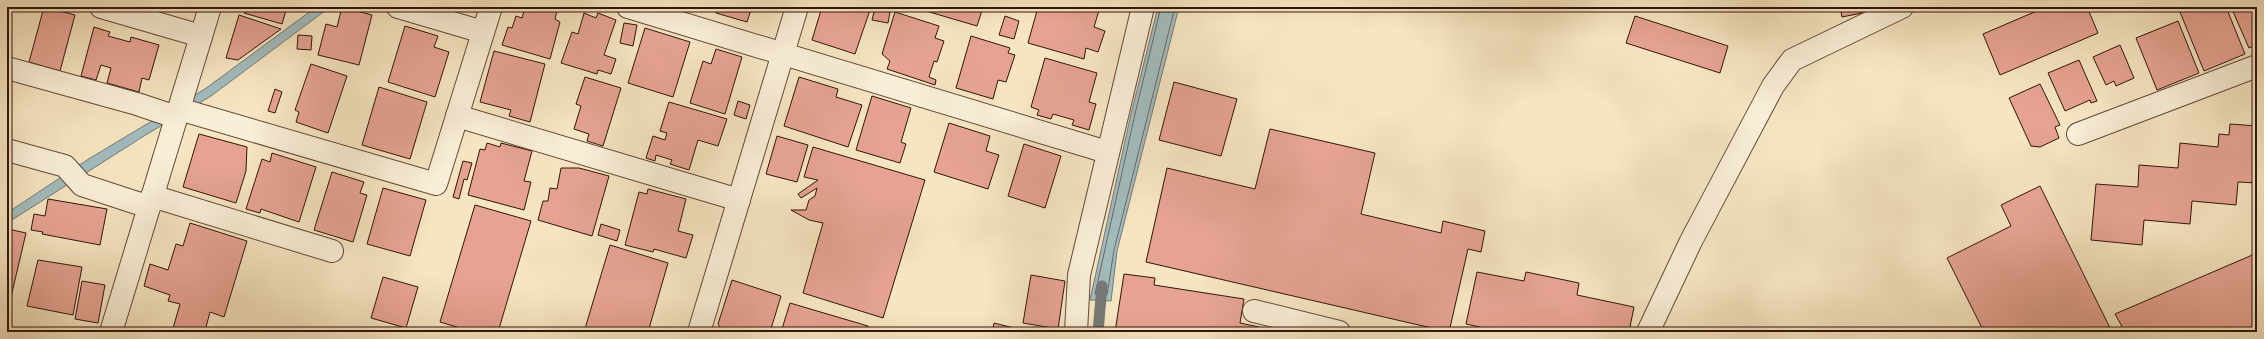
<svg xmlns="http://www.w3.org/2000/svg" width="2264" height="339" viewBox="0 0 2264 339" font-family="'Sorts Mill Goudy',serif">
  <rect width="100%" height="100%" fill="#f6e5c1"/>
  <filter id="stains"><feTurbulence type="fractalNoise" baseFrequency=".005" numOctaves="4"/><feColorMatrix values="0 0 0 0 .2 0 0 0 0 .09 0 0 0 0 .02 0 0 0 .5 -.17"/></filter>
  <radialGradient id="worn" r=".72"><stop offset=".6" stop-color="#630" stop-opacity="0"/><stop offset="1" stop-color="#630" stop-opacity=".3"/></radialGradient>
  <g fill="#a2bcbe" stroke="#757976">
    <path d="M316 7H330L211 96 144 136 7 223V213L87 160 205 89Z"/>
    <path d="M1158 7H1179L1117 251 1111 301 1090 300 1131 114Z"/>
  </g>
  <g fill="none" stroke-linecap="round" stroke-linejoin="round">
    <path stroke="#6a6864" stroke-width="1" d="M1161 7 1135 114 1095 294 1097 296 1107 295 1114 250 1175 7"/>
    <path stroke="#757976" stroke-width="11" d="M1098 332 1102 286"/>
  </g>
  <g fill="#e6a392" stroke="#31150a">
    <path d="M7 7H13L7 28Z"/>
    <path d="M44 7 75 15 60 71 29 62Z"/>
    <path d="M164 7H175L174 10Z"/>
    <path d="M246 7H287L282 24 244 13Z"/>
    <path d="M342 7 372 15 359 65 318 55 326 24 337 27Z"/>
    <path d="M525 7H558L555 19 560 22 550 59 502 45 508 27 512 28 516 16 522 18Z"/>
    <path d="M711 7H752L747 22 716 13 717 9Z"/>
    <path d="M822 7H871L855 54 812 40Z"/>
    <path d="M927 7H983L977 26 926 11Z"/>
    <path d="M1038 7H1100L1094 27 1105 31 1098 52 1086 48 1084 59 1028 43Z"/>
    <path d="M1840 7H1861L1862 13 1842 17Z"/>
    <path d="M2046 7H2087L2098 33 2000 75 1983 34Z"/>
    <path d="M2191 7H2226L2245 54 2204 71 2180 12Z"/>
    <path d="M2231 7H2257V45L2249 48Z"/>
    <path d="M875 8 890 12 888 23 872 20Z"/>
    <path d="M895 12 939 26 935 38 944 41 937 62 934 61 929 77 936 80 935 85 887 69 890 61 882 54Z"/>
    <path d="M584 13 596 18 598 13 616 20 604 55 616 59 611 74 598 70 597 74 561 63 572 32 578 34Z"/>
    <path d="M239 15 281 29 238 60 226 58Z"/>
    <path d="M1005 16 1019 21 1014 39 999 35Z"/>
    <path d="M1635 16 1728 46 1720 73 1626 43Z"/>
    <path d="M2178 21 2199 73 2157 90 2136 38Z"/>
    <path d="M624 23 637 25 633 46 620 43Z"/>
    <path d="M405 26 438 36 434 47 449 52 435 97 388 82Z"/>
    <path d="M94 27 110 32 108 36 130 42 131 37 159 45 149 80 142 78 139 92 107 83 111 68 101 65 96 80 81 76Z"/>
    <path d="M645 28 690 42 673 97 628 83Z"/>
    <path d="M298 35 312 36 311 50 297 49Z"/>
    <path d="M971 36 1010 48 1008 53 1015 55 1006 82 998 80 993 99 956 88Z"/>
    <path d="M2120 45 2134 78 2116 86 2114 81 2106 85 2093 57Z"/>
    <path d="M716 49 742 57 725 114 690 103 703 61 711 64Z"/>
    <path d="M494 51 545 64 530 122 509 116 511 110 480 102Z"/>
    <path d="M1045 58 1097 73 1089 102 1096 104 1089 130 1072 125 1074 120 1053 114 1051 119 1037 115 1039 110 1031 107Z"/>
    <path d="M2079 60 2097 101 2091 103 2090 100 2065 111 2048 73Z"/>
    <path d="M311 64 347 76 328 133 296 122 299 112 295 110Z"/>
    <path d="M585 77 621 88 603 146 587 141 589 134 574 129 581 106 576 104Z"/>
    <path d="M799 77 838 89 836 97 862 105 848 147 784 126Z"/>
    <path d="M1174 82 1237 99 1221 156 1159 140Z"/>
    <path d="M2040 84 2060 125 2055 127 2059 138 2040 147 2031 146 2009 98Z"/>
    <path d="M379 87 427 102 410 159 362 145Z"/>
    <path d="M275 89 282 92 275 113 268 111Z"/>
    <path d="M872 96 911 108 901 142 906 144 900 163 856 150Z"/>
    <path d="M738 101 750 105 746 119 734 115Z"/>
    <path d="M669 102 727 119 718 146 698 140 689 170 670 164 672 160 656 155 655 161 646 158 653 136 665 140 667 133 660 131Z"/>
    <path d="M949 123 990 136 986 151 999 155 988 189 934 172Z"/>
    <path d="M2230 124 2257 126V183L2238 182 2236 205 2192 201 2190 224 2144 220 2142 245 2091 240 2096 184 2138 187 2139 165 2178 168 2180 143 2218 147 2219 134 2229 135Z"/>
    <path d="M1270 129 1375 153 1361 214 1441 233 1443 221 1485 231 1481 252 1468 249 1449 332 1146 262 1167 168 1255 189Z"/>
    <path d="M199 134 247 147 246 171 236 203 183 187Z"/>
    <path d="M777 136 808 145 797 182 766 174Z"/>
    <path d="M487 143 500 147 501 143 532 151 524 181 531 182 524 210 468 195 480 149 485 150Z"/>
    <path d="M1024 144 1061 156 1045 208 1008 196Z"/>
    <path d="M813 147 925 180 883 318 803 293 823 223 809 220 791 210H806L809 200 815 196 817 188 801 198 798 194 818 180 804 177Z"/>
    <path d="M272 153 316 167 299 222 261 209 260 213 246 209 262 159 270 162Z"/>
    <path d="M463 161 472 163 467 180 464 179 459 199 453 197Z"/>
    <path d="M7 166 11 167 7 183Z"/>
    <path d="M561 168H579L609 176 592 236 538 220 543 201H548L550 188 557 189Z"/>
    <path d="M332 172 364 182 360 193 367 195 353 242 314 230Z"/>
    <path d="M2040 186 2112 332H1984L1947 258 2011 226 2001 205Z"/>
    <path d="M383 188 426 200 410 256 367 244Z"/>
    <path d="M648 189 686 199 678 231 693 235 686 258 654 249 653 252 625 245 639 192 647 194Z"/>
    <path d="M48 199 107 209 100 245 42 234 43 232 31 230 34 214 45 216Z"/>
    <path d="M475 205 531 221 498 332H474L440 322Z"/>
    <path d="M190 223 247 241 224 317 210 312 206 327 214 330 213 332H172L180 304 168 301 170 295 144 286 150 264 168 270 176 244 183 246Z"/>
    <path d="M601 224 620 230 617 241 598 235Z"/>
    <path d="M8 229 26 233 11 297 7 296Z"/>
    <path d="M610 245 668 263 648 332H584Z"/>
    <path d="M2257 253V332H2125L2115 314Z"/>
    <path d="M38 260 82 267 73 315 27 306Z"/>
    <path d="M1477 272 1524 281 1526 272 1579 283 1577 295 1634 307 1629 332H1483L1484 328 1466 324Z"/>
    <path d="M1124 274 1155 278 1154 285 1244 299 1240 323 1259 327V332H1115Z"/>
    <path d="M1031 275 1065 281 1058 329 1023 323Z"/>
    <path d="M383 277 418 287 406 328 371 318Z"/>
    <path d="M732 280 781 296 770 332H723L718 324Z"/>
    <path d="M82 281 105 285 98 323 75 319Z"/>
    <path d="M790 303 868 326 866 332H781Z"/>
    <path d="M994 323 1030 332H992Z"/>
    <path d="M355 328 369 332H354Z"/>
  </g>
  <g fill="none" stroke-linecap="round" stroke-linejoin="round">
    <g stroke="#624938" stroke-width="24">
      <g id="minor">
        <path d="M101 7 201 36"/>
        <path d="M398 7 483 32"/>
        <path d="M628 7 1107 152"/>
        <path d="M7 68 137 104 176 117"/>
        <path d="M179 109 436 184 491 7"/>
        <path d="M457 116 739 200"/>
        <path d="M2078 134 2257 66"/>
        <path d="M7 150 65 166 82 185 149 207"/>
        <path d="M152 196 332 251"/>
        <path d="M1254 311 1339 332"/>
        <path d="M111 332 210 7"/>
        <path d="M699 332 797 7"/>
        <path d="M1076 332 1079 275 1143 7"/>
        <path d="M1648 332 1691 241 1773 86 1792 60 1902 7"/>
      </g>
    </g>
    <use href="#minor" stroke="#f9eed7" stroke-width="22"/>
  </g>
  <rect width="2264" height="339" fill="none" stroke="#f6e5c1" stroke-width="24"/>
  <rect x="8" y="8" width="2248" height="323" fill="none" stroke="#31150a" stroke-width="2"/>
  <rect x="12" y="12" width="2240" height="315" fill="none" stroke="#31150a"/>
  <rect width="100%" height="100%" filter="url(#stains)"/>
  <rect width="100%" height="100%" fill="url(#worn)"/>
</svg>
